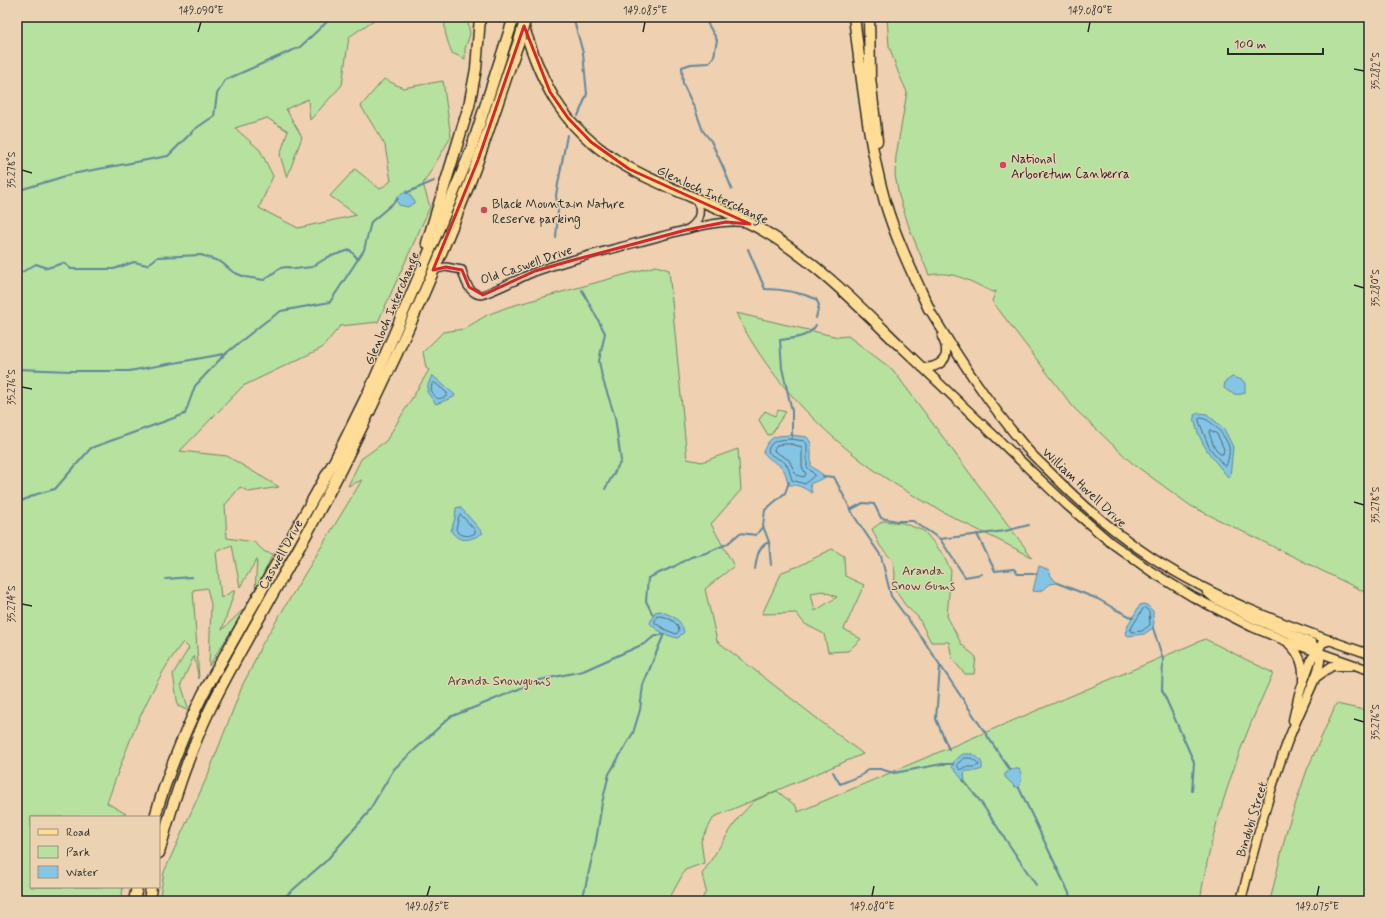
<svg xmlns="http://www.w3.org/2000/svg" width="1386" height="918" viewBox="0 0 1386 918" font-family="Mynerve,sans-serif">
  <rect width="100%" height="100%" fill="#efd0b0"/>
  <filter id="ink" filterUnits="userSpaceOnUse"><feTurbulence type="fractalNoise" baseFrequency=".025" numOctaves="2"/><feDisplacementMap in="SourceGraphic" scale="8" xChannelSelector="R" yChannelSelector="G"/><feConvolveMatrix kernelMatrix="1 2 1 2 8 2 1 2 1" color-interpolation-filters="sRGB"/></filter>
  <g filter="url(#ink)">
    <g fill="#b6e19e" stroke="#708664" fill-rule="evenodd">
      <path d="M17 17H378L349 37 342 85 310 120 308 99 286 109 302 137 287 178 280 155 288 131 267 118 235 128 260 150 273 176 259 208 298 228 357 215 330 196 355 169 380 189 391 181 385 145 361 106 384 79 403 88 443 81 451 137 423 184 430 207 378 322 340 326 322 348 243 386 180 451 227 456 279 487 249 492 240 487 225 505 227 538 254 542 265 552 273 554 255 591 257 559 240 587 232 545 216 552 221 598 235 590 222 630 247 606 209 666 211 604 207 588 193 590 199 679 194 656 181 684 189 711 178 706 173 674 189 648 183 642C147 689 127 747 107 803L126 814 108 817H31V887H123L121 901H17Z"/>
      <path d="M446 17H467L470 34 465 49V59L452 53C448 42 442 29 446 17Z"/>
      <path d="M887 17H1369V594L1191 506 1132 463 1074 408 992 301 996 291 993 292C970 282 955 270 929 275L910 230 899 196 895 175 896 156 907 92 898 72 889 46Z"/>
      <path d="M656 266 669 270 687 459 702 462 738 449 741 490 711 524 734 566 705 589 717 641 863 754 714 817 701 841 704 863 685 870 668 901H159L164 872 207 777 243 684 251 669 261 646 362 480 348 486 361 459 386 441 429 370 426 368 423 352 443 332 464 329 487 315 508 307Z"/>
      <path d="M736 313 838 337 848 336 893 370 1032 557C987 534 941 513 898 486 834 446 769 382 736 313Z"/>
      <path d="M778 410 786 412 778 423 772 434 768 435 759 420 765 411 775 416Z"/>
      <path d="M883 521 903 523 924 531 942 553 951 571 947 616 962 645 976 657 974 674H965L952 659 949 642H931L918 617 905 605 894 588 895 574 893 561 880 546 872 529Z"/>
      <path d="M832 549 844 556 845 576 864 585 844 629 861 639 848 651 828 652 824 634 805 624 796 613 762 614 782 572 799 566ZM823 591 837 597 815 611 811 593Z"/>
      <path d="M1205 639 1273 673C1263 696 1252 719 1243 743 1224 794 1208 847 1200 901H701L706 891 702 874 739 817 754 801 777 791 796 806 798 812Z"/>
      <path d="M1336 704 1369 711V901H1270L1287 829 1307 770Z"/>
    </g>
    <g fill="#84c5e5" stroke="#60879b">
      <path d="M406 190 415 202 408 207 399 205 396 200 397 197Z"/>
      <path d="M432 375 455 395 454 397 436 404 427 392 428 385Z"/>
      <path d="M1232 377 1242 380 1245 383V393C1237 396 1231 394 1224 388L1225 382Z"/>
      <path d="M1199 413 1207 414 1224 429 1233 447 1230 477H1228C1213 459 1196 440 1194 415Z"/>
      <path d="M791 435 807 437 811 443V466L826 477 810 484 812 493C804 488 798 484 788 485 784 459 776 468 763 452 770 435 775 436 791 435Z"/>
      <path d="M460 507 483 533C471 540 460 544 451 531L455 518 456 508Z"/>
      <path d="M1039 566 1049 570 1051 576 1057 583 1049 584C1043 589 1041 593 1033 591Z"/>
      <path d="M1143 604 1147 605 1153 611V618L1154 621 1153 628 1144 634 1128 636 1125 633 1129 623 1140 605Z"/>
      <path d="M660 611C672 616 681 618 684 632L678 638C668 636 656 631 650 623L655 612Z"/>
      <path d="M963 754H972C979 758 983 760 982 769L976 771H966L964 774 965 780H963L952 767 954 761Z"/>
      <path d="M1014 769H1019C1023 776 1021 782 1019 788L1014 786 1005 777V774L1010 770Z"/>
    </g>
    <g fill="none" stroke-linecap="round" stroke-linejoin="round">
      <g stroke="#4f6975" stroke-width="1">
        <path d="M435 383 447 393V396C437 400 437 400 431 390L432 384Z"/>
        <path d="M1201 418C1212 419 1226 437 1229 447 1230 452 1228 462 1226 466H1224L1209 447 1199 421V419Z"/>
        <path d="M1210 430 1217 434 1224 449 1223 454H1220L1213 445 1209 432Z"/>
        <path d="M791 439 804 441 807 444V467L815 475 805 484 792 480C790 474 789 466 784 462 778 458 772 457 768 451 771 439 780 440 791 439Z"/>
        <path d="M791 444 802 447V467L806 474 804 477 796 475 789 460 774 451C775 443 784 444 791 444Z"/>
        <path d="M461 515 475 530V533C469 537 464 536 458 533L456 529 459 516Z"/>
        <path d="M1145 608 1149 611 1150 625 1142 631 1131 632 1130 630 1143 609Z"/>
        <path d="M657 616C665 615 679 622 679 631L676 634 666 630 655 623Z"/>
        <path d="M964 758H971L978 763 979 765 975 767H965L960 770 957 765Z"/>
      </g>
      <g stroke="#60879b" stroke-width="2">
        <path d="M573 17 583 53 587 94 578 116"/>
        <path d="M704 17 717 40 714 56 709 63 691 64 682 67 683 84 695 109 703 131 711 141 723 167 732 189"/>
        <path d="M23 189 72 174 168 156 195 129 214 116 217 94 225 80 300 47 332 17"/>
        <path d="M406 193 434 181"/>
        <path d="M556 238 558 213 556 195 567 135"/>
        <path d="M748 249 765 289C782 289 801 293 816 299L819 305 816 318"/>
        <path d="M17 275 36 264 47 268 64 263 71 269H114L134 262 147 265 158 257 201 255 221 262 233 272 245 277 264 280 280 268 288 267 295 269 312 267 328 257 350 250 358 259"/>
        <path d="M582 290 605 333 599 361 602 377 615 417 621 461 605 489"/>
        <path d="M17 369 71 371H129L224 354"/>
        <path d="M792 438V411L782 368 780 340C793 338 809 338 816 325"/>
        <path d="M823 476 834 477 854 516 881 556 891 596 924 641 1010 770"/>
        <path d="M17 503 37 494 55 489 91 448 185 414 195 386 225 354 265 322 281 311 330 302 364 250 371 222 398 199"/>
        <path d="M850 510 863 503 874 504 881 518 897 521H913L940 539 1005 531 1029 525"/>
        <path d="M763 526 769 542 771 565"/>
        <path d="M977 534 995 571 1014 569 1018 574H1036"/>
        <path d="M940 539 965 577 982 574"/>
        <path d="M755 569C757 558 757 547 769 542"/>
        <path d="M166 579 192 577"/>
        <path d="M1057 583 1098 599 1115 609 1133 618"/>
        <path d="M653 615 646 601 648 578 675 566 691 557 706 553 727 544 740 533 756 535 763 526 765 510 785 493 789 482"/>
        <path d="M1153 628 1163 659 1162 690 1194 762 1192 791"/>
        <path d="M940 666 936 719 949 750"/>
        <path d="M833 772 840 784 862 775 868 769H880L894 773 942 764H953"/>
        <path d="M963 780 980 801 1036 885"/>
        <path d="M1019 788 1069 893 1071 901"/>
        <path d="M280 901 326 861 367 814 394 769 450 717 483 704 540 680 583 671 646 643 653 637 664 634"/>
        <path d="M582 901 596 841 602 803 609 774 633 733 640 710 643 685 664 634"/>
      </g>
      <g stroke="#2b2b2b" stroke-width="10">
        <g id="minor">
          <path d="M688 229C700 222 704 207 693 198"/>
          <path d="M433 270 446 267 462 270C464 279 469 294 481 295 486 295 528 274 537 271 570 259 605 251 639 242 668 235 716 218 746 223"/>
        </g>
      </g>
      <g stroke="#2b2b2b" stroke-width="11">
        <g id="major">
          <path d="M929 309C959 358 990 406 1028 450 1034 457 1041 463 1047 469 1079 502 1113 532 1151 557 1218 601 1294 628 1369 654"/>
          <path d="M898 344 1067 505 1110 542 1152 572 1193 597 1252 627 1286 641 1369 670"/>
          <path d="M922 367C933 369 948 363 946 349 946 345 944 341 942 337"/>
          <path d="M1207 592 1215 599 1252 618 1312 643C1316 648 1321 654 1320 661 1319 671 1314 681 1310 690 1302 708 1294 725 1287 743 1268 794 1254 848 1241 901"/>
          <path d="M1289 644C1299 653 1304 666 1303 680"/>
          <path d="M1315 678 1332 666H1350"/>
          <path d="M1293 720 1299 694 1312 658 1318 652 1322 643 1331 640"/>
        </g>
      </g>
      <g stroke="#2b2b2b" stroke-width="13">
        <g id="highway">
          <path d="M854 17C862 79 868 142 885 202 896 239 913 274 929 309"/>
          <path d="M869 17 870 77 877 141"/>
          <path d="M522 22C531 49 540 75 555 100 604 178 690 188 764 231 815 261 856 303 898 344"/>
          <path d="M427 243 469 106 476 69 480 17"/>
          <path d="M155 817C167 775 184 733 203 694L335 460 373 383 425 262 470 153 514 17"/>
          <path d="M159 853C172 804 188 755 210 709 229 670 251 633 272 595 297 552 321 509 343 465 389 374 431 281 468 187 487 138 502 88 520 38"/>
          <path d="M134 901 137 887"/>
          <path d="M149 901 151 887"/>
        </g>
      </g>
      <use href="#minor" stroke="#ead2b2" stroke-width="7"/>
      <use href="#major" stroke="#ffdd96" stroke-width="8"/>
      <use href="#highway" stroke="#ffdd96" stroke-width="10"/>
      <g stroke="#2b2b2b" stroke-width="13" stroke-linecap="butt">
        <path id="highway-bridge" d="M520 38 526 17"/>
      </g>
      <use href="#highway-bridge" stroke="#ffdd96" stroke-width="10"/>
    </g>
  </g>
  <path fill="none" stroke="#d62828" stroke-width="3" stroke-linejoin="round" d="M524 26 550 92 568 118 591 142 629 169 750 224 726 222 686 230 570 261 535 271 483 295 469 287 462 270 446 267 433 270 478 160Z"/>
  <path fill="none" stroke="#2b2b2b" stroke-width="1.5" d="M198 32 201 22M643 32 645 22M1088 32 1090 22M1354 69 1364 71M22 170 32 173M1354 285 1364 288M22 387 32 389M1354 502 1364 505M22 604 32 606M1354 719 1364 722M427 896 430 886M872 896 874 886M1317 896 1319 886"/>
  <g fill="#d1495b" stroke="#ead2b2" stroke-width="1.5">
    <circle cx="1003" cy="165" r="4"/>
    <circle cx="484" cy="210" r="4"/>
  </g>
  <g text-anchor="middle" stroke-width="3" stroke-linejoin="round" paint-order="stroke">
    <g font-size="13" fill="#2b2b2b" stroke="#ead2b2" text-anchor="start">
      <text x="1011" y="163">National<tspan x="1011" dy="15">Arboretum Canberra</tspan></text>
      <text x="492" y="208">Black Mountain Nature<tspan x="492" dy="15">Reserve parking</tspan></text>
    </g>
    <g font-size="13" fill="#2b2b2b" stroke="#ead2b2">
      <text transform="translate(713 194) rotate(25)" y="5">Glenloch Interchange</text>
      <text transform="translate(526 264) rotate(-19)" y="5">Old Caswell Drive</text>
      <text transform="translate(391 308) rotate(-67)" y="5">Glenloch Interchange</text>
      <text transform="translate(1085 487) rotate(43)" y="5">William Hovell Drive</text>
      <text transform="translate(280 554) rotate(-61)" y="5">Caswell Drive</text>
      <text transform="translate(1251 819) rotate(-73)" y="5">Bindubi Street</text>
    </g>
    <g font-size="13" fill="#40463c" stroke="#ead2b2">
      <text x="923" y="575">Aranda<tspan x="923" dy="15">Snow Gums</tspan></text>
      <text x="499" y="685">Aranda Snowgums</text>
    </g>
  </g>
  <rect width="1386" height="918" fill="none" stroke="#ead2b2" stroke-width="44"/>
  <rect x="30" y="816" width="130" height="72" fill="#ead2b2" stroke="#9e8f7c"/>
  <rect x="38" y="829" width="20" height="6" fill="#ffdd96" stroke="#9e8f7c"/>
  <text x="66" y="836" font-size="12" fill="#2b2b2b">Road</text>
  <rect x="38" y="846" width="20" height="12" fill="#b6e19e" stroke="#9e8f7c"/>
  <text x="66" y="856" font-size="12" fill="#2b2b2b">Park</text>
  <rect x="38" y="866" width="20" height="12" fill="#84c5e5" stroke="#9e8f7c"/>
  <text x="66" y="876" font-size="12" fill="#2b2b2b">Water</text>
  <path d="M1228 48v6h95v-6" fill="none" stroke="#2b2b2b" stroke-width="2"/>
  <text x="1234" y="48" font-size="12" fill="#2b2b2b" stroke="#ead2b2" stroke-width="3" paint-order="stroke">100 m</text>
  <rect x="22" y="22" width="1342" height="874" fill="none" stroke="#2b2b2b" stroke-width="1.5"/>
  <g font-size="10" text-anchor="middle" fill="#2b2b2b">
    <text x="201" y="14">149.090°E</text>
    <text x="645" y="14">149.085°E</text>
    <text x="1090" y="14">149.080°E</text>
    <text transform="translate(1375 71) rotate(-90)" y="4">35.282°S</text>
    <text transform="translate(11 170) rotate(-90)" y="4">35.278°S</text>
    <text transform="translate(1375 288) rotate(-90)" y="4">35.280°S</text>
    <text transform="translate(11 387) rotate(-90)" y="4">35.276°S</text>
    <text transform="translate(1375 505) rotate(-90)" y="4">35.278°S</text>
    <text transform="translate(11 604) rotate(-90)" y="4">35.274°S</text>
    <text transform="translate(1375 722) rotate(-90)" y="4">35.276°S</text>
    <text x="427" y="910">149.085°E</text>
    <text x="872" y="910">149.080°E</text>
    <text x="1317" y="910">149.075°E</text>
  </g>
</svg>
